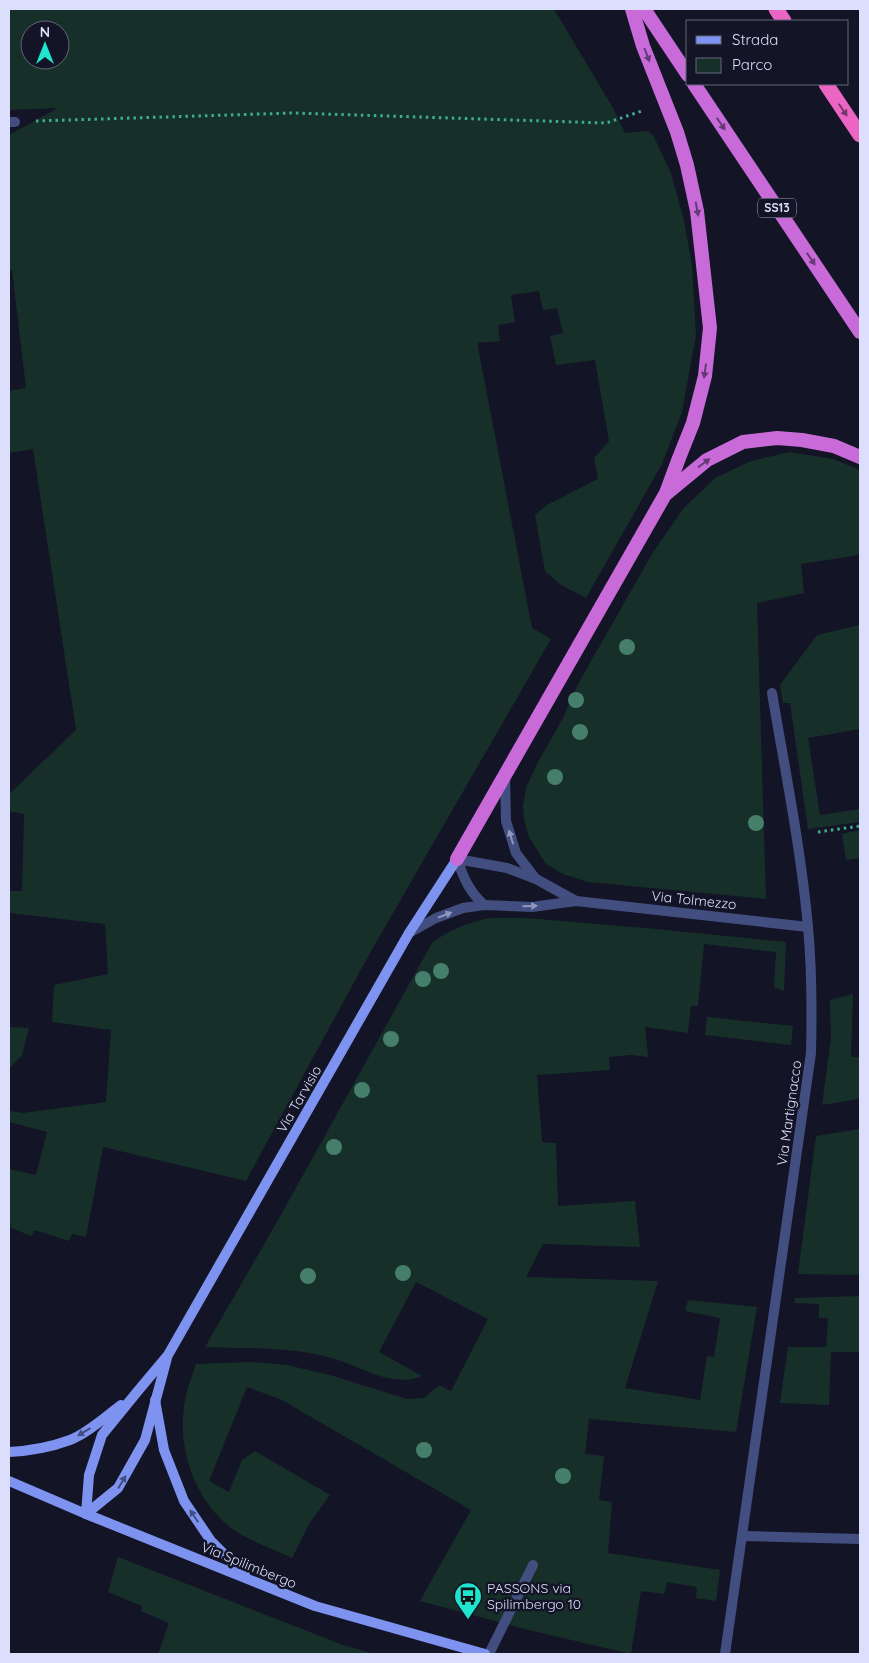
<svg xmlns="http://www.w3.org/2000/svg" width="869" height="1663" viewBox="0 0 869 1663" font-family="Quicksand,sans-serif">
  <rect width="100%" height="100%" fill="#131426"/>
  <g fill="#163029" fill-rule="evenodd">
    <path d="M9 9H554L613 108 625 133 648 131 654 137 671 173 684 221 692 265 696 335 682 412 662 464 586 598 561 585 545 571 535 515 547 505 598 479 594 458 609 441 595 360 556 365 550 336 563 333 557 308 543 310 539 291 511 295 515 322 498 325 500 341 478 343V347L532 628 551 639 370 953 246 1181 103 1147 86 1237 72 1234 69 1241 35 1230 31 1236 9 1227V1169L36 1175 47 1132 9 1122V1111L23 1113 106 1102 111 1030 52 1022 54 985 108 974 105 924 9 913V891H22L24 814 9 811V794L76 730 33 449 9 453V391L26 388 12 270 9 271V135L58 108 9 110ZM30 30H60V60H30Z"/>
    <path d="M789 452 833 459 860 470V555L801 564 804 593 757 603 766 899 588 882 563 874 546 864 529 837 524 819 523 806 526 788 537 764 563 718 578 684 652 554 683 509 715 478 751 461Z"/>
    <path d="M860 625V729L808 738 820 815 860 809V822L808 829 790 703H783L780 685 817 635Z"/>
    <path d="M860 830V858L846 860 842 834Z"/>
    <path d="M489 918H526L656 929 786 942 784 991 774 987 776 952 704 944 698 1006H691L688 1033 645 1027 648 1057 631 1055 609 1057 610 1070 537 1075 542 1142 556 1143 558 1206 635 1201 640 1247 543 1244 526 1277 658 1281 625 1388 700 1400 707 1356 714 1357 720 1318 685 1311 688 1300 757 1307 736 1432 589 1419 585 1454 604 1456 599 1500 612 1502 608 1553 720 1570 716 1601 696 1598 697 1587 667 1582 664 1594 641 1591 631 1654 529 1630 420 1601 471 1510 282 1400 247 1387 209 1481 229 1492 242 1460 255 1451 330 1495 309 1524 292 1558C272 1548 248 1541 230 1527 193 1498 175 1443 186 1396 188 1385 193 1374 196 1364L250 1362 287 1365 330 1375 407 1399 424 1398 439 1385 451 1391 488 1319 416 1282 379 1352 422 1376C394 1388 365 1369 338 1360 295 1346 250 1349 205 1347L282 1213 432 943C452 928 466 924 489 918Z"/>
    <path d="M853 994 851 1057H860V1099L822 1105 831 1038 830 1000Z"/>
    <path d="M707 1017 793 1026 791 1045 705 1035Z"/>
    <path d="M9 1027 29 1028 22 1055 9 1069Z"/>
    <path d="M860 1129V1275L798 1274 816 1136Z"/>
    <path d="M860 1296V1352H831L829 1405 780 1403 788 1347H826L828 1318H819V1304L794 1303 795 1298Z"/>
    <path d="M118 1557 343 1645 375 1654H158L169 1623 141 1611 142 1606 108 1592Z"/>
  </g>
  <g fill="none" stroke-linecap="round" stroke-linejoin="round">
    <g stroke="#3ead8f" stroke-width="3" stroke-dasharray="2.5 4" stroke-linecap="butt">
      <path d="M36 121 293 113 606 123 642 111"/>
      <path d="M818 832 860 826"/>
    </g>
    <g stroke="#434e80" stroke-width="10">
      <path d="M9 122H15"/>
      <path d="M489 1654 533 1565"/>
    </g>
    <g stroke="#434e80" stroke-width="10">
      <path d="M505 776 506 821 516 853 535 878"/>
      <path d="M484 905C469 891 464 879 457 859L507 868 536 879 576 901"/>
      <path d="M409 933 436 918 463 908 484 905 532 907 576 901 808 927"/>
      <path d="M742 1536 860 1539"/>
      <path d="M725 1654 811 1053C812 1012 812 969 808 927 801 849 785 770 772 693"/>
    </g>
    <g stroke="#7e93f0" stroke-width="10">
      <path d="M155 1400 164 1450 184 1501 211 1541 245 1575"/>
      <path d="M9 1452C29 1451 51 1447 70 1440 88 1433 105 1417 121 1405"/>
      <path d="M9 1481 86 1514 315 1606 485 1654"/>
      <path d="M86 1514 89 1475 102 1435 137 1392 168 1355 409 933 457 859"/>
      <path d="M86 1514 118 1488 145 1440 167 1358"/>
    </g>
    <g stroke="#c86ad8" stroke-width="14">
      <path d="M644 9 688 75"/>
      <path d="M694 84 860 332"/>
      <path d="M667 493 707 460 743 442 777 438 802 440 834 446 860 457"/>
      <path d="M457 859 666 493 679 458 693 423 705 376 710 328 697 211 687 165 677 132 643 46 632 9"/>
    </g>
    <g stroke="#ed65c3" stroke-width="15">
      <path d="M776 9 784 21"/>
      <path d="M826 84 860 135"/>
    </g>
  </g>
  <g fill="#467e6c">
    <circle cx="627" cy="647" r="8"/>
    <circle cx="576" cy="700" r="8"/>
    <circle cx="580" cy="732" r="8"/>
    <circle cx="555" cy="777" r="8"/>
    <circle cx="756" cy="823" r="8"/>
    <circle cx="441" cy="971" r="8"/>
    <circle cx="423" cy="979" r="8"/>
    <circle cx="391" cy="1039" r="8"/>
    <circle cx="362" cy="1090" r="8"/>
    <circle cx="334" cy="1147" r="8"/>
    <circle cx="403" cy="1273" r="8"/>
    <circle cx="308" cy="1276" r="8"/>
    <circle cx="424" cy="1450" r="8"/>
    <circle cx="563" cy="1476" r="8"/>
  </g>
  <defs><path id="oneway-solid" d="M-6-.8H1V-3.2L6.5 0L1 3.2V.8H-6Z" transform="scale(1.25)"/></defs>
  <g fill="#643b76">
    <use href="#oneway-solid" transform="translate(647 55) rotate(69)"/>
    <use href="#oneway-solid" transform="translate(721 124) rotate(56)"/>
    <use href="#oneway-solid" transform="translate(697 209) rotate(79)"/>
    <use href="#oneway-solid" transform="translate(811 259) rotate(56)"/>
    <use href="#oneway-solid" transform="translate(705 371) rotate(98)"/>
    <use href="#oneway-solid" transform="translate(704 463) rotate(-36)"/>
  </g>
  <use fill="#75386d" href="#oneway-solid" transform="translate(843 110) rotate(56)"/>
  <g fill="#9096be">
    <use href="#oneway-solid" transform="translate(511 837) rotate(-107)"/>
    <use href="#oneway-solid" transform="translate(530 906) rotate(-1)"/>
    <use href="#oneway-solid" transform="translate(445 915) rotate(-21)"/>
  </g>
  <g fill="#434d81">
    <use href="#oneway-solid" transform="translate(84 1432) rotate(149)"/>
    <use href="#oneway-solid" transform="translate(122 1482) rotate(-59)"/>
    <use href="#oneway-solid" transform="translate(194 1516) rotate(-124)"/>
  </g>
  <defs>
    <g id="bus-pin" transform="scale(1.4375)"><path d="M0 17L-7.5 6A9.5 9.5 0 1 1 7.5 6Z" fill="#1ee5cf" stroke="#131426"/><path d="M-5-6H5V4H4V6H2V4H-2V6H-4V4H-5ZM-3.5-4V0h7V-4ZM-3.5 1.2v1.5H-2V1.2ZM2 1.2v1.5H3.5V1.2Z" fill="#111"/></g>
  </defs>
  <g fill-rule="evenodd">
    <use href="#bus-pin" x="468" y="1596"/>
  </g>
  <g text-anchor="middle" stroke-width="5" stroke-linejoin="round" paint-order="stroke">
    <rect fill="#131426" stroke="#a0a2bb" stroke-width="1" x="758" y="198.5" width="38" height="19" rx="4"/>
    <g font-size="12" font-weight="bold" fill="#dcdffb">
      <text x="777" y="212">SS13</text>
    </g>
    <g font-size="14" fill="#dcdffb" stroke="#131426">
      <text transform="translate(694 900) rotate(6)" y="5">Via Tolmezzo</text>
      <text transform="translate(299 1099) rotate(-60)" y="5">Via Tarvisio</text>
      <text transform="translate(789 1113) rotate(-82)" y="5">Via Martignacco</text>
      <text transform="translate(249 1565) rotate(22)" y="5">Via Spilimbergo</text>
    </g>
    <g font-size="14" fill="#dcdffb" stroke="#131426" text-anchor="start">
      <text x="487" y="1593">PASSONS via<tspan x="487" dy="16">Spilimbergo 10</tspan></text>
    </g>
  </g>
  <rect width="869" height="1663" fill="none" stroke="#dcdffb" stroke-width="20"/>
  <rect x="686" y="20" width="162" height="65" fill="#131426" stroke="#63657b"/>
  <rect x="696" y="36" width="25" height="8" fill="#7e93f0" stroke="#63657b"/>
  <text x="732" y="45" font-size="15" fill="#dcdffb">Strada</text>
  <rect x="696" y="58" width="25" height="15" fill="#163029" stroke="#63657b"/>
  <text x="732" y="70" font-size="15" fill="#dcdffb">Parco</text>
  <g transform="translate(45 45)"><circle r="24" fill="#131426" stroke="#63657b"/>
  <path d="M0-4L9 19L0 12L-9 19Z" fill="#1ee5cf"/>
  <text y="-8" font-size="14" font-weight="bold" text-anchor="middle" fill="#dcdffb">N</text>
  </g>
</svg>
